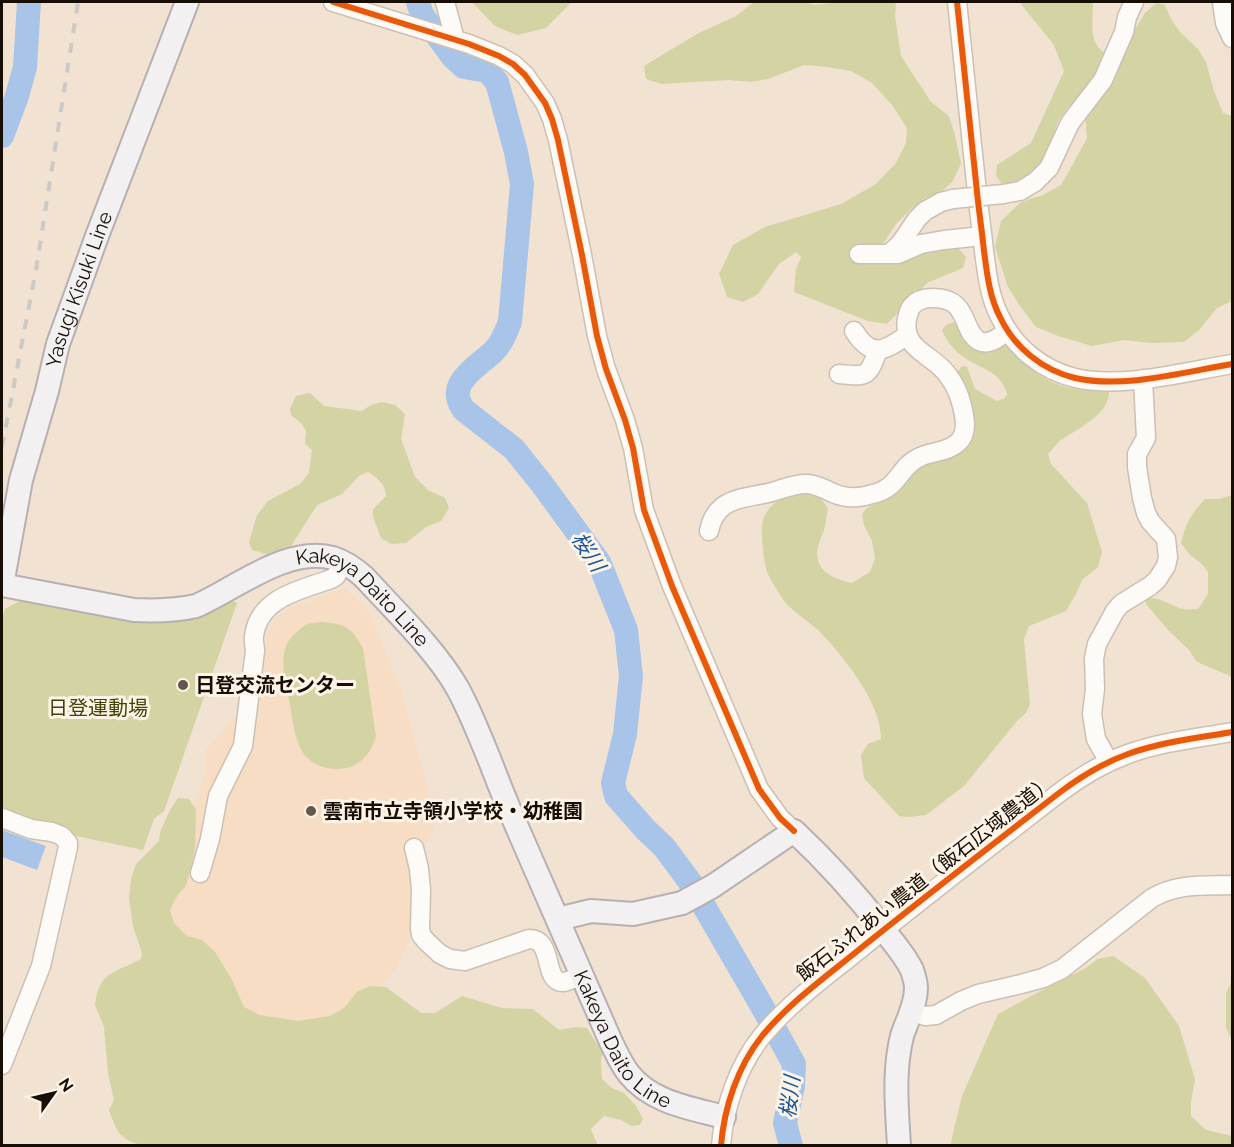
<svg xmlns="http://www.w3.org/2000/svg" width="1234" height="1147" viewBox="0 0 1234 1147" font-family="Raleway,'Noto Sans JP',sans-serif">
  <rect width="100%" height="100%" fill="#f1e2d2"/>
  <path fill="#f6ddc3" d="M345 588 367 608 401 689 428 790 434 832 415 859 418 896 412 934 395 970 343 1036 279 1040 156 938 174 858 205 774V751L233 718 258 722 267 634 276 619 287 609Z"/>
  <g fill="#d4d3a3">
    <path d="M473 2H572L546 28 517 35 495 26 474 4Z"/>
    <path d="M754 2H802L815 5 840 2H896L895 16 901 56 931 102 949 116 955 135 961 164 952 182 941 192 924 199 910 210 896 224 885 241 877 250 941 245 958 248 966 257 963 268 927 283 887 324 868 321 794 292 796 269 801 257 796 252 779 264 758 294 743 302 727 297 719 274 733 245 765 227 841 204 876 184 896 163 906 143 907 128 892 105 872 83 851 71 827 67 804 65 768 79 751 82 729 80 661 84 646 79 644 66 697 34 736 16Z"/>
    <path d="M1020 2H1093C1093 22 1087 46 1109 55L1128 41 1145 13 1156 3 1165 5 1171 19 1180 32 1198 49 1206 62 1214 91 1223 113 1232 116V302H1230L1217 308 1199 330 1184 342 1151 343 1124 340 1092 346 1061 337 1036 327 1020 306 1008 287 995 247 1001 221 1021 202 1043 195 1061 185 1073 164 1087 138 1085 114 1078 104 1069 106C1066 111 1061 116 1058 122 1055 127 1055 134 1052 140 1044 162 1028 185 1002 184L996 175 997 165 1031 143 1064 71 1054 45 1024 8Z"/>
    <path d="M954 322 961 324 980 347 1007 346C1024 363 1041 381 1066 387 1079 391 1095 391 1109 392 1109 415 1077 429 1061 440 1056 444 1052 450 1048 454L1051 464 1087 503 1102 552 1098 567 1082 580 1077 592 1066 611 1029 626 1024 639 1030 704 1026 713 1017 721 964 786 926 815 909 817 899 816 864 778 861 755 868 744 881 739C882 704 842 654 818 630 808 621 795 613 786 603 781 597 770 579 767 572 764 561 759 527 764 517 771 502 785 496 799 490L818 495 828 508C827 514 826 521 825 527 822 537 815 548 818 560 821 574 840 581 852 583L870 572 875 558 872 541 864 525 862 514 867 508 884 500 907 482 917 468 962 445 956 379 958 371 962 366 967 367 975 389 997 401 1005 398 1007 394C1001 370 979 369 962 356 953 349 946 340 942 330L946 325Z"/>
    <path d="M310 393 324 406 362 411 371 405 382 402 395 405 405 414 401 439 415 477 428 490 445 498 449 508 441 521 426 527 406 543 391 544 381 538 373 517V509L386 496C386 484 377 478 368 472L359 476 342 494 317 505 291 546 266 554 252 550 249 542 257 515 268 501 300 484 309 473 312 450 305 444 306 431 301 423 291 415 290 409 296 396Z"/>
    <path d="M1232 495V679L1228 675 1197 662 1189 650 1169 631 1146 604V599C1158 595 1171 606 1183 609 1187 610 1193 609 1198 609L1208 594V572L1202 564 1189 554 1181 543C1186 523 1191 514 1205 499H1219Z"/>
    <path d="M20 601 180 617 233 601 237 603 164 811 154 819 143 850 71 835 2 814V619L5 609Z"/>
    <path d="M322 622C345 624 351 627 363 648L376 737C373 747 367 757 358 763 342 774 315 769 304 754 294 740 293 721 290 705 286 681 274 650 297 632 300 629 304 625 308 624 312 623 317 622 322 622Z"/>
    <path d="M178 798 189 799 196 810 195 850 186 886 177 896 170 910 174 923 187 936 202 940 215 952 231 978 244 1007 260 1015 298 1021 330 1016 344 1008 357 992 370 986 386 987 421 1013H435L462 996 502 1008 533 1009 559 1030 576 1027 587 1028 602 1052 601 1063 602 1079 612 1088 624 1093 636 1106 643 1119 640 1125 631 1126 621 1120 604 1116 591 1129 598 1146H145C120 1140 117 1133 109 1110L114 1100 108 1073 104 1027 95 1005C96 998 97 991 100 986 107 970 127 968 141 959L142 953 133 926 129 899 131 879 136 864 159 841 160 832 170 810Z"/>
    <path d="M1113 956 1145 978 1179 1026 1195 1079 1191 1102V1116L1206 1130 1232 1136V1145H952L951 1142 962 1096 998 1014 1052 985 1086 968 1097 959Z"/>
    <path d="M1232 980V1042L1226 1027V994Z"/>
  </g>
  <path fill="#a8c5e9" d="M2 830 46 846 37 870 2 857Z"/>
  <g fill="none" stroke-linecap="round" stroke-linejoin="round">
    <g stroke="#a8c5e9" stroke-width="24">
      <path d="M418 2 422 15 453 57 464 67 487 71 497 82 516 152 522 184 510 322C506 332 502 343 494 351 478 367 444 383 464 410L514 449 542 484 599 562 626 630 631 676 625 734 613 783 616 796 646 830 664 847 690 882 763 1008 794 1064 793 1086 785 1123 791 1146"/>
      <path d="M2 136 17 96 25 67 29 2"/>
    </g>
    <g stroke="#ccc0b4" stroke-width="21">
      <g id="minor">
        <path d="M333 2 469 44 499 56 513 64 525 75 545 103 552 119 558 140 582 255 597 336 606 369 625 420 633 448 644 510 672 586 759 789 780 818 794 831"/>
        <path d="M445 2 455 39"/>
        <path d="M957 2C964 65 970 128 977 192 979 212 982 231 984 251 987 273 989 296 1000 317 1014 347 1042 370 1075 378 1123 389 1184 372 1232 364"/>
        <path d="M1222 2 1225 23 1232 38"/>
        <path d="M1003 194 1020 191 1035 182 1049 168 1070 123 1103 80 1124 32 1127 17 1134 2"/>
        <path d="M859 254H898L921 244 944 240 982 236"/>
        <path d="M889 254 900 244 917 219 925 211 941 202 953 199"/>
        <path d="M854 331C871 358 884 352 907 335"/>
        <path d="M839 374C868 377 868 377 878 350"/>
        <path d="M709 531C716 498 740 499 768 493 781 490 794 483 808 484 817 485 825 489 833 493 846 499 860 498 873 494 900 487 898 468 918 458 930 451 945 453 956 444 966 437 966 426 964 415 961 399 957 387 947 374 931 353 902 350 907 319 908 314 909 310 912 306 917 300 925 298 932 298 970 297 961 331 979 341 990 346 1000 336 1008 331"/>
        <path d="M1109 762 1096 739 1092 714 1095 689 1094 658 1097 644 1115 611 1121 604 1150 586 1157 580 1166 566 1168 557 1166 539 1150 521 1146 513 1142 498 1137 467V454L1146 438 1143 379"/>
        <path d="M2 818 31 829 52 832 62 836 68 843V847L41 966 2 1065"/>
        <path d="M414 848 419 869 421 890 420 928 421 935 427 942 440 954 450 959 465 961 529 939C555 939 542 982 563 982 569 982 576 977 581 974"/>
        <path d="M200 873 210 839 218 796 243 746 244 738 255 651C255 646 253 641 254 636 259 597 301 590 331 579L336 576 343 562"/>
        <path d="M912 1012 925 1016 936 1015 961 1001 978 994 1021 984 1043 978 1062 969 1152 898C1178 883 1203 886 1232 885"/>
        <path d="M721 1146C724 1107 738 1066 762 1036 790 1002 828 975 861 948 927 895 993 844 1059 793 1080 777 1103 763 1128 754 1161 742 1198 738 1232 732"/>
      </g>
    </g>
    <g stroke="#b8b0b0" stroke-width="26">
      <g id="major">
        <path id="s1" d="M2 585 134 610C156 611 175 611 196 606 235 589 288 545 333 558 345 562 355 569 364 577 395 611 436 650 458 689 479 728 493 771 510 811 544 888 577 965 611 1042 616 1052 621 1064 629 1074 652 1103 691 1108 724 1117"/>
        <path id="s2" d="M2 585 21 480 47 391 58 344 97 236 187 2"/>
        <path d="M558 919 591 911 633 914 682 903 713 886 794 831C826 861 856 894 883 929 893 942 905 955 912 970 914 976 916 982 916 988 916 1006 907 1020 902 1036 893 1072 897 1110 899 1146"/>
      </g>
    </g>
    <use href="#minor" stroke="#fdfbf8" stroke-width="18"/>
    <use href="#major" stroke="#f3f0f2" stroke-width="22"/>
    <path stroke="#cdc9c5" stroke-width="4" stroke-dasharray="10 10" stroke-linecap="butt" d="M2 447 36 270 78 2"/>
    <g stroke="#ccc0b4" stroke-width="21" stroke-linecap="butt">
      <path id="minor-bridge" d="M953 199 1003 194"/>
    </g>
    <use href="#minor-bridge" stroke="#fdfbf8" stroke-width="18"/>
    <g stroke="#fef3e7" stroke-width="10">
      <g id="cycleway">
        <path d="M333 2 469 44 499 56 513 64 525 75 545 103 552 119 558 140 582 255 597 336 606 369 625 420 633 448 644 510 672 586 759 789 780 818 794 831"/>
        <path d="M957 2C964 65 970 128 977 192 979 212 982 231 984 251 987 273 989 296 1000 317 1014 347 1042 370 1075 378 1123 389 1184 372 1232 364"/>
        <path d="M721 1146C724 1107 738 1066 762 1036 790 1002 828 975 861 948 927 895 993 844 1059 793 1080 777 1103 763 1128 754 1161 742 1198 738 1232 732"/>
      </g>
    </g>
    <use href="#cycleway" stroke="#e8590c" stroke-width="6"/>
  </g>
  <g fill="#63584d" stroke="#fef3e7" stroke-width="2">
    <circle cx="183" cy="685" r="6"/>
    <circle cx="311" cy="811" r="6"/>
  </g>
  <g text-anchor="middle" stroke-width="6" stroke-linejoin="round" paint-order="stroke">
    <g font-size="20" fill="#170e05" stroke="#fef3e7">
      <text dy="7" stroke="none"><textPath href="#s2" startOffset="306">Yasugi Kisuki Line</textPath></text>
      <text dy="7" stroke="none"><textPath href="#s1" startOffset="390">Kakeya Daito Line</textPath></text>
      <text transform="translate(925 878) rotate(-38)" y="7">飯石ふれあい農道（飯石広域農道）</text>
      <text dy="7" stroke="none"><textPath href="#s1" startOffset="918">Kakeya Daito Line</textPath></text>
    </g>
    <g font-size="20" font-weight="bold" fill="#170e05" stroke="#fef3e7" text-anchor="start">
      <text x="195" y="692">日登交流センター</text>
      <text x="323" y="818">雲南市立寺領小学校・幼稚園</text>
    </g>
    <g font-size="20" fill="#3e4307" stroke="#fef3e7">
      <text x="98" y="715">日登運動場</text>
    </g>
    <g font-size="21" font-style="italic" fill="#17579d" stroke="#fef3e7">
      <text transform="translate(588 552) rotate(57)" y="7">桜川</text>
      <text transform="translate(790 1097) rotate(-83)" y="7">桜川</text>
    </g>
  </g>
  <rect width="1234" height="1147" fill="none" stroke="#170e05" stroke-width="6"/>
  <g transform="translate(54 1093) rotate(56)" stroke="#fef3e7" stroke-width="4.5" paint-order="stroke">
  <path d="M0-4.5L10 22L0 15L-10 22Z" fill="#170e05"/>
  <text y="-9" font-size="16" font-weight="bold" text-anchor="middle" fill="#170e05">N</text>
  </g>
</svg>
